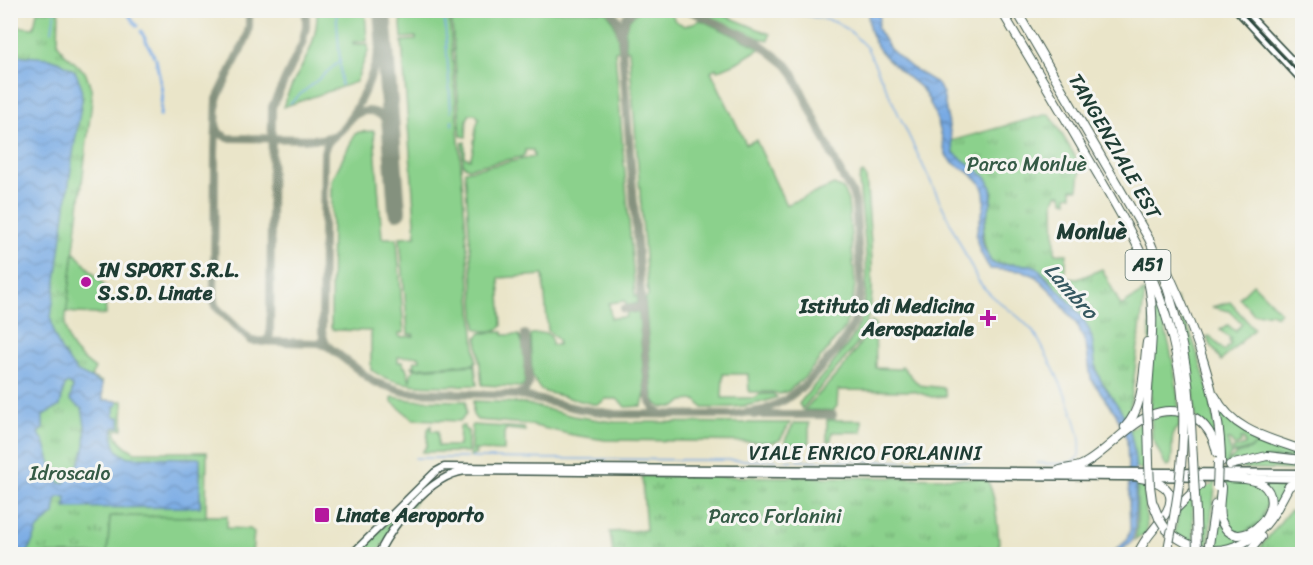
<svg xmlns="http://www.w3.org/2000/svg" width="1313" height="565" viewBox="0 0 1313 565" font-family="Sriracha,sans-serif">
  <defs>
    <pattern id="park-tufts" width="24" height="20" patternUnits="userSpaceOnUse" patternTransform="scale(1.5)"><rect width="24" height="20" fill="#8bd18c"/><path d="M3 7l-1-3M5 7V3M7 7l1-3M15 17l-1-3M17 17v-4M19 17l1-3" fill="none" stroke="#71ab73"/></pattern>
    <pattern id="water-waves" width="16" height="10" patternUnits="userSpaceOnUse" patternTransform="scale(1.5)"><rect width="16" height="10" fill="#78aae4"/><path d="M0 5q4-4 8 0t8 0" fill="none" stroke="#628cba"/></pattern>
  </defs>
  <rect width="100%" height="100%" fill="#f6f6f2"/>
  <filter id="ink" filterUnits="userSpaceOnUse"><feTurbulence type="fractalNoise" baseFrequency=".0167" numOctaves="2"/><feDisplacementMap in="SourceGraphic" scale="12" xChannelSelector="R" yChannelSelector="G"/><feConvolveMatrix kernelMatrix="1 2 1 2 8 2 1 2 1" color-interpolation-filters="sRGB"/></filter>
  <filter id="wash" filterUnits="userSpaceOnUse"><feTurbulence type="fractalNoise" baseFrequency=".008" numOctaves="4" result="noise"/><feDisplacementMap in="SourceGraphic" scale="24" xChannelSelector="R" yChannelSelector="G"/><feGaussianBlur stdDeviation="1.35" result="paint"/><feColorMatrix in="noise" values="0 0 0 0 0 0 0 0 0 0 0 0 0 0 0 0 0 1.4 0 .05"/><feComposite in="paint" operator="in"/></filter>
  <g filter="url(#wash)">
    <rect width="100%" height="100%" fill="#eae5c9"/>
    <g fill="#8bd18c" stroke="#558760" stroke-width="1.5">
      <path d="M640 10 670 11 675 21 685 26 701 20 761 48 736 63 717 71 716 68 711 71 746 144 756 140 786 205 834 185 843 189 848 201 855 284 852 308 844 329 805 377 788 391 780 394 772 392H749L748 374H723L722 398H755L760 394H773L777 397C753 407 729 408 703 408L696 400 683 401 676 407H661L656 403 653 398 645 300 648 296 629 50 626 49C624 32 623 20 640 10Z"/>
      <path d="M317 11H365L367 41 353 42V44H368V51L356 82 283 107C294 71 318 53 317 11Z"/>
      <path d="M400 11H449L476 361 474 364 412 368 411 366H415L414 361 420 360 419 356 398 357V362H403L404 367H406L410 381 411 373 415 369 475 365 477 385C443 385 401 391 371 370V331L334 330 331 328 332 180 355 134 359 132 374 131 382 238H397L404 333H399V337L414 336 413 334H408L400 237 416 236 402 41 416 40V37L402 38Z"/>
      <path d="M451 11H606C616 23 618 34 619 50L615 51 635 296H637L638 303 627 306 625 301 609 303 611 318 626 317 627 312 639 313 645 394 642 406 626 407 617 399H606L599 404H593L545 392 539 388 532 375 530 336 531 334 546 333 551 337 552 345H558V340L548 331 543 275 499 278 502 326C497 332 483 333 476 328L465 171 534 157 533 150H525V154L521 157 468 168 463 165 462 143 465 142V157L470 159C476 147 473 131 479 119L476 114H470L467 119 466 137 461 136Z"/>
      <path d="M695 11H714L770 34 769 40 758 38Z"/>
      <path d="M863 173 866 177C868 199 869 221 871 243 873 280 876 314 855 347L802 409 799 404C816 381 839 360 854 335 877 296 862 225 859 181L861 174Z"/>
      <path d="M74 252 104 285 106 315 66 312Z"/>
      <path d="M1149 278C1165 321 1176 364 1179 411L1151 413Z"/>
      <path d="M1253 284 1280 311 1277 316 1271 313 1254 314 1239 298Z"/>
      <path d="M1176 298 1194 343 1211 398 1218 451 1195 416 1194 397 1188 347Z"/>
      <path d="M1230 302 1254 329 1221 361 1206 337 1210 336 1224 351 1231 344 1229 341 1231 339 1220 330 1228 325 1235 331 1242 324 1229 311 1212 307Z"/>
      <path d="M871 322 875 324 876 368 899 369 902 366 919 385 944 388 946 396 932 397 913 391 838 390 837 406 833 411 804 410C829 383 857 357 871 322Z"/>
      <path d="M503 332V335H519C526 347 527 371 524 385L520 387 482 385 477 337 481 333Z"/>
      <path d="M392 397 412 400 466 401V414L460 421 413 419 392 402Z"/>
      <path d="M473 401 523 403 573 416 614 422 790 423 780 440 775 442 605 440 573 435 526 424 477 420 473 415Z"/>
      <path d="M1217 406 1235 425 1258 437 1254 447 1233 454V449L1245 445 1244 439H1241V443L1234 446 1231 440H1228L1231 453 1225 469H1223Z"/>
      <path d="M1179 414V427L1174 431C1170 442 1174 457 1170 465L1166 466 1152 437 1151 416Z"/>
      <path d="M827 420H862V432H832L831 441H827Z"/>
      <path d="M1144 420 1146 456 1144 469 1135 468 1134 449 1129 430Z"/>
      <path d="M794 423H809V444H788L785 440Z"/>
      <path d="M472 425 524 428 525 431 506 429 504 433V451L474 450 476 454 470 457Z"/>
      <path d="M431 426V431H438V446H459L460 426H464V429L468 431V452H422L427 446 428 429Z"/>
      <path d="M1259 438 1302 453V458H1265L1302 461V470L1229 468V462C1238 447 1253 456 1259 438Z"/>
      <path d="M1261 481 1292 482 1253 538 1219 550 1211 546 1218 496 1221 524 1245 536 1271 508Z"/>
      <path d="M1137 482H1144L1147 529 1146 533 1135 540 1137 530Z"/>
      <path d="M1198 482H1215V487L1208 545 1201 549Z"/>
      <path d="M1223 482C1246 482 1259 477 1269 501L1260 521 1244 533 1230 530 1221 518Z"/>
      <path d="M420 492H422L376 554H354Z"/>
      <path d="M1192 494 1194 547 1174 535 1180 506Z"/>
      <path d="M110 516H227V528L250 529 254 532 252 554H107Z"/>
    </g>
    <g fill="url(#park-tufts)" stroke="#558760" stroke-width="1.5">
      <path d="M37 11H59L58 44 64 53 85 72 91 88 92 100 65 324C68 349 76 354 95 369L91 377 102 382 103 400 123 401V429L115 430C117 441 125 447 135 452H207L206 517 110 516 107 554H11V26L34 28Z"/>
      <path d="M1048 114 1051 116 1079 163 1080 172 1078 189H1072V195L1067 196V201L1063 200 1062 194H1057L1054 202 1055 253 1067 254 1064 278 1078 279 1102 269 1121 306 1145 291 1129 416 1125 418 1099 377 1094 359 1072 305 1038 268 1013 264H995L991 262C975 228 988 225 993 192L979 172 954 153 951 141Z"/>
      <path d="M642 476 984 478C997 486 998 538 1000 554H613L610 532 646 530Z"/>
      <path d="M1289 511 1302 513 1300 554H1255Z"/>
    </g>
    <g fill="url(#water-waves)" stroke="#4c748c" stroke-width="1.5" fill-rule="evenodd">
      <path d="M869 11H881L877 28 890 49 912 68 938 84 943 94 954 153C963 161 982 171 988 180 1000 202 980 218 982 240 983 248 988 255 991 262L995 264 1032 265 1038 268C1053 286 1083 311 1090 332 1096 347 1092 363 1099 377 1106 391 1117 402 1124 416 1141 450 1134 493 1135 530L1132 541 1118 554H1111L1126 541 1130 530 1127 440 1116 414 1091 379 1086 345 1078 326 1051 291 1035 276 1023 271 990 269C983 258 974 243 977 230 980 216 988 204 983 189 978 173 959 170 949 159 943 153 944 144 942 137 938 121 931 102 922 89 898 68 863 47 869 11Z"/>
      <path d="M11 55 49 58 60 62 75 71 81 85 82 100 73 154 51 318 54 334 61 350 76 371 102 384 103 400 118 401 117 406H114V417H120V427H114C112 441 113 452 128 457L200 458V507L65 508 66 497H59L56 500 54 514 38 529 27 554H10ZM68 383 73 387 70 400 82 409C89 438 87 461 64 483H59L57 474 53 471 44 441 38 433 43 429V415L60 406 65 385Z"/>
    </g>
    <g fill="none" stroke-linecap="round" stroke-linejoin="round">
      <g stroke="#78aae4" stroke-width="1.5">
        <path d="M444 10 451 112"/>
        <path d="M792 12 835 22 851 32 867 48 977 279C993 303 1021 313 1037 337 1046 354 1098 448 1074 461 1065 466 1047 463 1037 463"/>
        <path d="M52 31 55 10"/>
        <path d="M340 62 341 85"/>
        <path d="M290 103 340 61 336 10"/>
        <path d="M452 120V125"/>
        <path d="M415 458H467"/>
        <path d="M471 458 971 462"/>
      </g>
      <g stroke="#78aae4" stroke-width="3">
        <path d="M125 10 137 26"/>
        <path d="M141 31 154 56"/>
        <path d="M156 59 162 91 160 116"/>
      </g>
      <g stroke="#84917e" stroke-width="8">
        <path d="M249 10V26L247 37 217 99 215 152 214 302 216 307 251 341 319 343 329 347"/>
        <path d="M612 10 618 21 621 36 649 398 655 410 662 414"/>
        <path d="M383 23C381 59 366 93 347 123 340 135 327 137 324 152L322 332 325 342 330 348 374 382 405 392 518 395 580 409 615 414 732 415 764 410 785 400 804 386 839 348 853 325 858 308 861 287 855 202 852 192 844 180 793 73 787 65 755 40 688 10"/>
        <path d="M622 29 626 17 634 10"/>
        <path d="M352 117C368 105 386 112 391 132"/>
        <path d="M216 125 219 133 228 138 321 139 332 136"/>
        <path d="M624 309 638 308 642 304"/>
        <path d="M263 342 268 339 270 334 272 107 302 44 306 27V10"/>
        <path d="M516 395 525 391 529 383 525 334"/>
        <path d="M754 415H833"/>
      </g>
      <path stroke="#84917e" stroke-width="18" d="M382 10 397 211"/>
    </g>
  </g>
  <g filter="url(#ink)">
    <g fill="none" stroke-linecap="round" stroke-linejoin="round">
      <path stroke="#c1c3ab" stroke-width="8" stroke-dasharray="8 4" stroke-linecap="butt" d="M1200 485 1230 465"/>
      <g stroke="#3d564a" stroke-width="8">
        <g id="secondary">
          <path d="M1236 10 1302 81"/>
          <path d="M1245 10 1302 70"/>
        </g>
      </g>
      <g stroke="#3d564a" stroke-width="9">
        <g id="primary">
          <path d="M1252 478 1302 479"/>
          <path d="M352 554 435 472 444 467 1302 473"/>
          <path d="M378 554C394 524 428 476 465 471L1233 478"/>
        </g>
      </g>
      <g stroke="#3d564a" stroke-width="10">
        <g id="highway">
          <path d="M1001 10C1030 59 1059 107 1087 156 1137 241 1175 304 1183 405"/>
          <path d="M1016 10 1149 239C1172 293 1186 346 1190 405"/>
          <path d="M1144 266C1160 313 1148 362 1147 409"/>
          <path d="M1165 266C1193 326 1221 395 1221 462"/>
          <path d="M1215 396C1233 431 1268 438 1302 450"/>
          <path d="M1148 423 1149 463"/>
          <path d="M1125 427C1145 407 1143 369 1147 342"/>
          <path d="M1230 465 1267 456 1302 460"/>
          <path d="M1058 471C1066 467 1076 469 1084 464 1119 445 1146 395 1192 416 1206 423 1214 438 1217 453"/>
          <path d="M1150 486 1152 501 1159 518"/>
          <path d="M1221 487C1221 497 1217 510 1221 520 1236 561 1292 507 1262 484 1253 478 1240 479 1229 478"/>
          <path d="M1277 508 1289 486 1302 480"/>
          <path d="M1175 510 1200 485"/>
          <path d="M1167 530C1208 565 1253 552 1278 506"/>
          <path d="M1209 545 1215 505"/>
          <path d="M1138 554C1144 537 1158 527 1167 511 1179 489 1157 480 1140 478"/>
          <path d="M1243 554 1252 548 1261 537"/>
        </g>
      </g>
      <use href="#secondary" stroke="#fff" stroke-width="4.5"/>
      <use href="#primary" stroke="#fff" stroke-width="6"/>
      <use href="#highway" stroke="#fff" stroke-width="8"/>
      <path stroke="#1f3d34" stroke-width="1.5" d="M1239 10 1302 77"/>
      <g stroke="#3d564a" stroke-width="10" stroke-linecap="butt">
        <g id="highway-bridge">
          <path d="M1190 405 1196 513 1197 554"/>
          <path d="M1147 409 1148 423"/>
          <path d="M1149 463 1150 486"/>
          <path d="M1217 487 1218 462"/>
          <path d="M1159 518 1164 526"/>
          <path d="M1167 554C1177 504 1185 456 1183 405"/>
          <path d="M1207 554 1209 545"/>
        </g>
      </g>
      <use href="#highway-bridge" stroke="#fff" stroke-width="8"/>
    </g>
  </g>
  <g fill="#b5179e" stroke="#f6f6f2" stroke-width="2">
    <circle cx="86" cy="282" r="6"/>
    <path d="M985 309h6v6h6v6h-6v6h-6v-6h-6v-6h6z"/>
    <rect x="314" y="507" width="16" height="16" rx="3"/>
  </g>
  <g text-anchor="middle" stroke-width="6" stroke-linejoin="round" paint-order="stroke">
    <rect fill="#f6f6f2" stroke="#60746d" stroke-width="1.5" x="1125.5" y="250" width="45" height="30" rx="4.5"/>
    <g font-size="18" font-weight="bold" fill="#1f3d34">
      <text x="1148" y="271">A51</text>
    </g>
    <g font-size="20" fill="#1f3d34" stroke="#f6f6f2">
      <text transform="translate(1115 146) rotate(60)" y="7">TANGENZIALE EST</text>
      <text x="865" y="460">VIALE ENRICO FORLANINI</text>
    </g>
    <g font-size="20" fill="#355b46" stroke="#f6f6f2">
      <text x="1027" y="171">Parco Monluè</text>
      <text x="70" y="480">Idroscalo</text>
      <text x="775" y="523">Parco Forlanini</text>
    </g>
    <g font-size="20" font-weight="bold" fill="#1f3d34" stroke="#f6f6f2" text-anchor="start">
      <text x="98" y="277">IN SPORT S.R.L.<tspan x="98" dy="23">S.S.D. Linate</tspan></text>
      <text x="974" y="313" text-anchor="end">Istituto di Medicina<tspan x="974" dy="23">Aerospaziale</tspan></text>
      <text x="336" y="522">Linate Aeroporto</text>
    </g>
    <g font-size="21" font-style="italic" fill="#355860" stroke="#f6f6f2">
      <text transform="translate(1071 291) rotate(48)" y="7">Lambro</text>
    </g>
    <g font-size="22" font-weight="bold" fill="#1f3d34" stroke="#f6f6f2">
      <text x="1092" y="239">Monluè</text>
    </g>
  </g>
  <rect width="1313" height="565" fill="none" stroke="#f6f6f2" stroke-width="36"/>
</svg>
